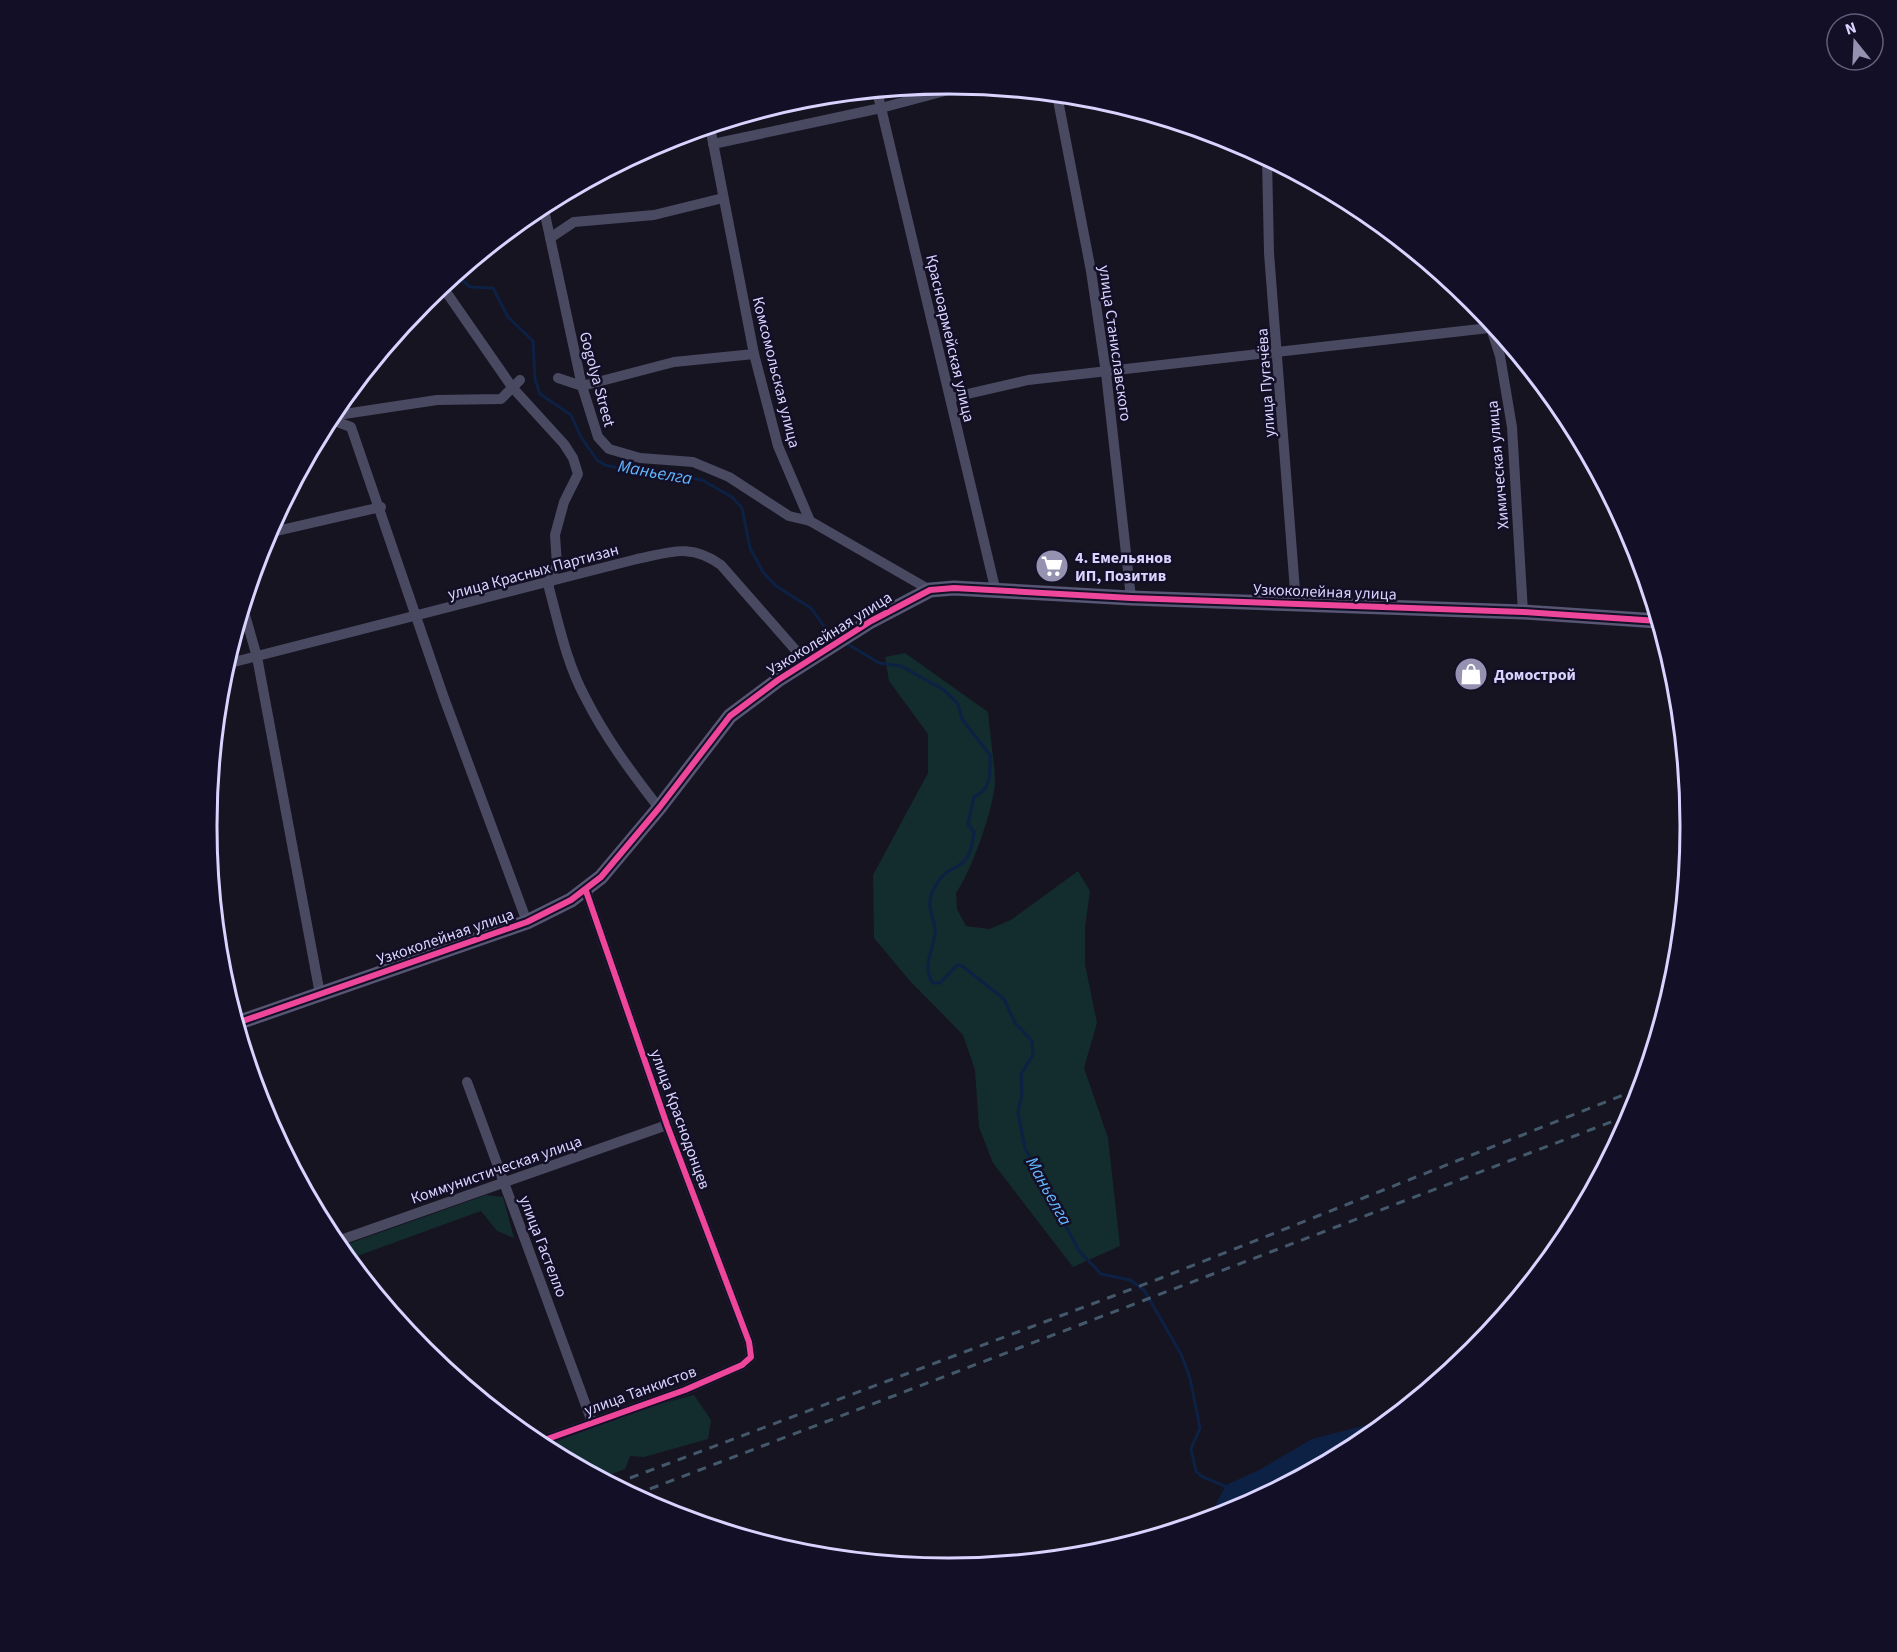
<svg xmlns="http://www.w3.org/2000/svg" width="1897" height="1652" viewBox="0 0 1897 1652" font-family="'Source Sans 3',sans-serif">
  <rect width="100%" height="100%" fill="#161421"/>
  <g fill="#132c2d">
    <path d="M905 653 988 712C990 735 994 758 995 781 995 805 971 873 956 893L957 909 966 926 989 929 1011 920 1078 871 1090 891 1085 927V964L1097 1023 1084 1068 1108 1138 1120 1246 1073 1267 993 1163 979 1127 975 1070 963 1035 910 981 874 938 873 875 928 773V734L889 681 885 657Z"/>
    <path d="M486 1195 503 1197 514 1238 497 1231 481 1211 349 1259 339 1247Z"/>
    <path d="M694 1395 711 1420 708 1439 644 1457 630 1456 625 1469 601 1478 543 1447 641 1409Z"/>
  </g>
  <path fill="#0d2144" d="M1390 1419 1360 1443 1232 1512 1208 1519 1226 1485 1259 1470 1312 1439Z"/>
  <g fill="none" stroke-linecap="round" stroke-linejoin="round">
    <g stroke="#0d2144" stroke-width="3">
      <path d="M456 275 470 287 493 288 508 317 533 341 535 379 540 394 571 415 581 437 597 460 605 465 624 469 669 473 702 480 732 497 742 508 750 548 763 572 776 586 811 608 823 625 838 637"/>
      <path d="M846 643 879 663 901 666 944 690 958 704 962 719 990 755C990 772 992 790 974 797L968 824 974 832C969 878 951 858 936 885 924 904 933 913 935 929 936 948 920 965 933 983H940L957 965 962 966 1004 999 1015 1023 1032 1041 1033 1055 1021 1074 1022 1093 1018 1113 1025 1148 1079 1251 1101 1274 1130 1280 1144 1290 1181 1354 1190 1378 1200 1428 1191 1449 1196 1471 1201 1476 1229 1488"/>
    </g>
    <g stroke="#4a4962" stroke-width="10">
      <path d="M877 91 996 592"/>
      <path d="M1057 95 1091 271 1106 373 1131 598"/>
      <path d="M710 127 754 354 778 446 810 521 930 590"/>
      <path d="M713 144 881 108 945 91 979 87"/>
      <path d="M1267 159 1269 253 1296 604"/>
      <path d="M543 205 582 386 598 437 609 449 640 458 693 462 729 477 789 516 810 521"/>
      <path d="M550 238 574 222 654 215 723 198"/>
      <path d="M442 286 512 387 564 444 573 458 578 474 564 502 555 535 557 565 549 581V588C559 625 567 664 585 697 605 737 631 772 659 808"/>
      <path d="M1488 319 1500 356 1512 427 1523 612"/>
      <path d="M558 378 582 386 674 362 754 354"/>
      <path d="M950 398 1028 380 1489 328"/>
      <path d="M331 416 437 400 501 399 520 380"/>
      <path d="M329 419 351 427 444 698 527 922"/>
      <path d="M268 533 381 507"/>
      <path d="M243 608 257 657 320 994"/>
      <path d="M226 664 637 559C671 552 691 543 721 565L806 662"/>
      <path d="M467 1082 592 1422"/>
      <path d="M335 1242 667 1125"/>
      <path d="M536 1443 685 1390 742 1365 751 1357 749 1342 667 1125 586 891"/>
    </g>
    <path stroke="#575674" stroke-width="15" d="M237 1023 527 922 571 900 601 877 659 808 730 716 778 680 871 621 930 590 954 588 1131 598 1523 612 1658 621"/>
    <g stroke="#43596b" stroke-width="3" stroke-dasharray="9 8" stroke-linecap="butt">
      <path d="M614 1484 1161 1278 1641 1088"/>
      <path d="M634 1495 1632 1114"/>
    </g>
    <g stroke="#130f26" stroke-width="10">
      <g id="cycleway">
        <path d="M237 1023 527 922 571 900 601 877 659 808 730 716 778 680 871 621 930 590 954 588 1131 598 1523 612 1658 621"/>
        <path d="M536 1443 685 1390 742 1365 751 1357 749 1342 667 1125 586 891"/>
      </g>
    </g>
    <use href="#cycleway" stroke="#ed469a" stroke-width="6"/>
  </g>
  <defs>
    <g id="supermarket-disc" transform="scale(1.725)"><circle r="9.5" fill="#9591b1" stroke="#130f26"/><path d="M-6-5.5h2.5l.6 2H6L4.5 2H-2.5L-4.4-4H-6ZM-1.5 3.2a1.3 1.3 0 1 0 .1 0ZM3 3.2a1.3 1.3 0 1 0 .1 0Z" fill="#fff"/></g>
    <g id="shop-disc" transform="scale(1.725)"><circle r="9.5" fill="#9591b1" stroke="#130f26"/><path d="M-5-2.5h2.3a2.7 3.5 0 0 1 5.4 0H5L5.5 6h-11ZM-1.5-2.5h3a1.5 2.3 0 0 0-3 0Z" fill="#fff"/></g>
  </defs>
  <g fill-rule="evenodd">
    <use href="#supermarket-disc" x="1052" y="566"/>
    <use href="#shop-disc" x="1471" y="674"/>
  </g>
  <g text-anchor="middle" stroke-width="5" stroke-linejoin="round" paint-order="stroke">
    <g font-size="16" fill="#d9d4ff" stroke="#130f26">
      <text transform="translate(951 338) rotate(77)" y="6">Красноармейская улица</text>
      <text transform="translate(1116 343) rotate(82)" y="6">улица Станиславского</text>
      <text transform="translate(777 372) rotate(76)" y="6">Комсомольская улица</text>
      <text transform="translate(598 379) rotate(75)" y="6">Gogolya Street</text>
      <text transform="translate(1265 383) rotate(-94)" y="6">улица Пугачёва</text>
      <text transform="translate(1497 465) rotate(-95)" y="6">Химическая улица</text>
      <text transform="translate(533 571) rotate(-15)" y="6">улица Красных Партизан</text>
      <text transform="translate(1325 591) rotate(2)" y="6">Узкоколейная улица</text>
      <text transform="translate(829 633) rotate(-32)" y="6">Узкоколейная улица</text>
      <text transform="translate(445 936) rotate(-19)" y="6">Узкоколейная улица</text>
      <text transform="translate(681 1119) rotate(70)" y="6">улица Краснодонцев</text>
      <text transform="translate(496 1169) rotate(-19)" y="6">Коммунистическая улица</text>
      <text transform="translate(544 1246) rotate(69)" y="6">улица Гастелло</text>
      <text transform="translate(640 1390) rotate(-20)" y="6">улица Танкистов</text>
    </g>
    <g font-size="16" font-weight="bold" fill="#d9d4ff" stroke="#130f26" text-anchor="start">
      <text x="1075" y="563">4. Емельянов<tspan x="1075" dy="18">ИП, Позитив</tspan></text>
      <text x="1494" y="680">Домострой</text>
    </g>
    <g font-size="18" font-style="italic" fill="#62b6ff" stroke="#130f26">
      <text transform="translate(655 472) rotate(10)" y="6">Маньелга</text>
      <text transform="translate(1049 1191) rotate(61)" y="6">Маньелга</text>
    </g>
  </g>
  <path d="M0 0H1897V1652H0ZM948 94H949A731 731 0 0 1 1680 825V827A731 731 0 0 1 949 1558H948A731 731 0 0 1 217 827V825A731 731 0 0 1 948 94Z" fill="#130f26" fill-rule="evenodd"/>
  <path fill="none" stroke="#d9d4ff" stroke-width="3" d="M948 94H949A731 731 0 0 1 1680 825V827A731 731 0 0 1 949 1558H948A731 731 0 0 1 217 827V825A731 731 0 0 1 948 94Z"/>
  <g transform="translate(1855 42) rotate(342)"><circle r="28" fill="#130f26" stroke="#625e7d" stroke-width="1.5"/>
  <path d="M0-4.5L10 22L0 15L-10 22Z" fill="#9591b1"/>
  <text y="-9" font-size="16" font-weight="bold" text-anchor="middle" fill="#d9d4ff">N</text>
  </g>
</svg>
